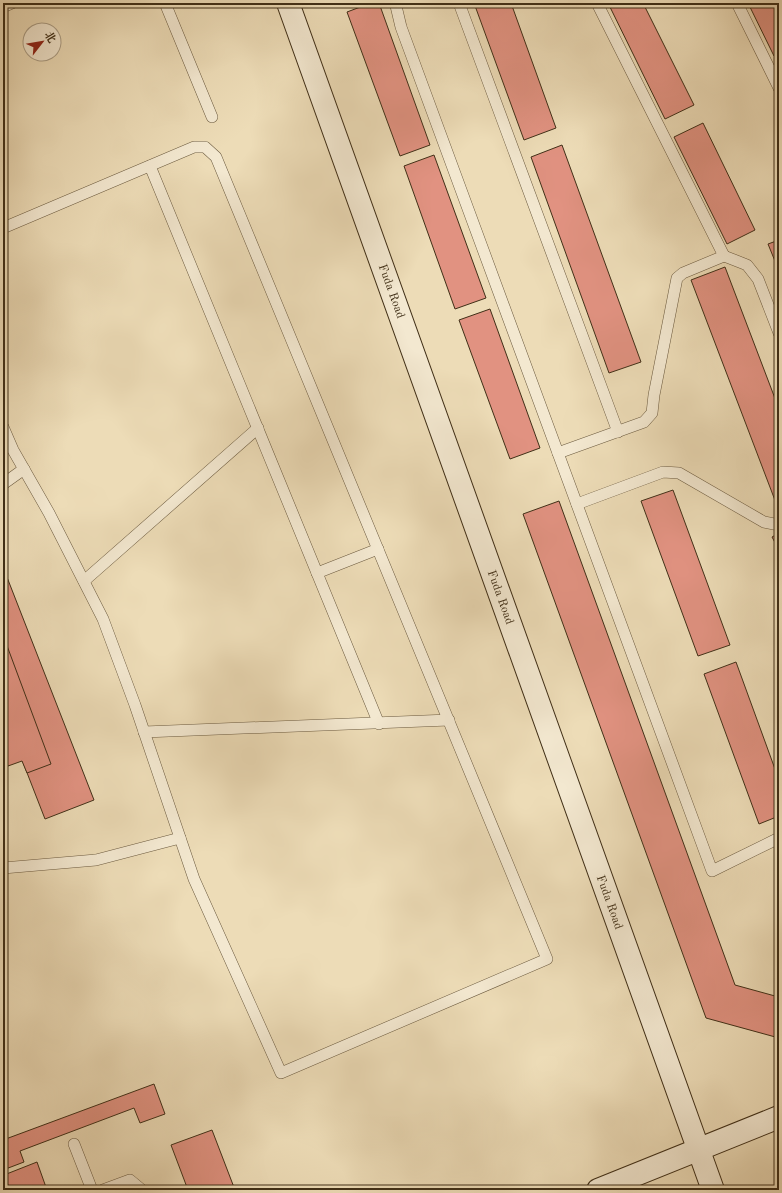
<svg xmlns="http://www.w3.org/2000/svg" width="782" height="1193" viewBox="0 0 782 1193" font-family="'Old Standard TT','Noto Serif SC',serif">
  <rect width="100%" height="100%" fill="#eddcb7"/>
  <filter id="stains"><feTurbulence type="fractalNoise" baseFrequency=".005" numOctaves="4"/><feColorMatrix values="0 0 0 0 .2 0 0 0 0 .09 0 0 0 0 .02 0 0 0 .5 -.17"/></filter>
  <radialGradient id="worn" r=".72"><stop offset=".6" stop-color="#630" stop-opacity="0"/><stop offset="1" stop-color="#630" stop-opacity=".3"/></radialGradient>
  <g fill="#e19281" stroke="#402f17">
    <path d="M371 3H379L430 145 400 156 347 12Z"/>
    <path d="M474 3H511L556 128 524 140Z"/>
    <path d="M608 3H643L694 105 665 119Z"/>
    <path d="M748 3H779V54L774 56Z"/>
    <path d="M703 123 755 230 727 244 674 137Z"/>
    <path d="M562 145 641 362 609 373 531 157Z"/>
    <path d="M434 155 486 298 455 309 404 166Z"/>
    <path d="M779 240V271L768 244Z"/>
    <path d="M725 267 779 409V502L776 503 691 280Z"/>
    <path d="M490 309 540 448 510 459 459 320Z"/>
    <path d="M673 490 730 645 698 656 641 501Z"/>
    <path d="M559 501 735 985 775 996 779 994V1038L706 1018 523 514Z"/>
    <path d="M779 533V550L772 537Z"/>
    <path d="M3 567 94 800 45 819 3 711Z"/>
    <path d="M3 635 51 764 27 773 22 761 8 766 3 754Z"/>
    <path d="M736 662 779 780V816L759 824 704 674Z"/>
    <path d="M154 1084 165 1114 140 1123 134 1108 20 1151 24 1162 3 1170V1140Z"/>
    <path d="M212 1130 235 1190H188L171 1145Z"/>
    <path d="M37 1162 47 1190H10L4 1175Z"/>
  </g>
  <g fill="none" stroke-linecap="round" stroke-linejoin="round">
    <g stroke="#6b5a3f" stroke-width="12">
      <g id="lane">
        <path d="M165 3 212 117"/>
        <path d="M397 3 396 6 401 27 712 871 779 838"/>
        <path d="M459 3 618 432"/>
        <path d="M737 3 779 88"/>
        <path d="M3 7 12 3"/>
        <path d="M150 166 379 724"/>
        <path d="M3 228 194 147H205L216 157 547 959 281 1073 194 879 135 705 103 619 49 513 13 450 3 427"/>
        <path d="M724 256 747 265 758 279 779 333"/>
        <path d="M558 453 644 422 652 413 654 395 677 278 683 273 724 256 597 3"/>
        <path d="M3 484 24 469"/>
        <path d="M577 504 663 472 679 473 764 522 779 525"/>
        <path d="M317 573 378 549"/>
        <path d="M84 581 258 428"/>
        <path d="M144 732 449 720"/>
        <path d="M3 868 96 860 180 838"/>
        <path d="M74 1144 92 1190"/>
        <path d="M103 1190 130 1180 142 1190"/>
      </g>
    </g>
    <g stroke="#402f17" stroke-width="24">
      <g id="secondary">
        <path d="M288 3 713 1190"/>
        <path d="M598 1190 779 1117"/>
      </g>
    </g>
    <use href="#lane" stroke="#f3e8d0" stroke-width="11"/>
    <use href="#secondary" stroke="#f3e8d0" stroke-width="22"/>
  </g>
  <g text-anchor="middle" stroke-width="4" stroke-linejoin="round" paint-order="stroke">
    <g font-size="12" fill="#402f17" stroke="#f3e8d0">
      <text transform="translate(392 291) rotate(70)" y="4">Fuda Road</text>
      <text transform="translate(501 597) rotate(70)" y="4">Fuda Road</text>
      <text transform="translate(610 902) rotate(70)" y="4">Fuda Road</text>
    </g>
  </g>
  <rect width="782" height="1193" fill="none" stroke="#eddcb7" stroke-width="16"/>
  <rect x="4" y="4" width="774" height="1185" fill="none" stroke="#402f17" stroke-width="2"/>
  <rect x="8" y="8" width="766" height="1177" fill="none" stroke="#402f17"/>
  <g transform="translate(42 42) rotate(59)"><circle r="19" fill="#f3e8d0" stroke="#ab9e86"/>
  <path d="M0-3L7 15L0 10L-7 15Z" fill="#8f2418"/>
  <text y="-6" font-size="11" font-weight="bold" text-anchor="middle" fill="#402f17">北</text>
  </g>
  <rect width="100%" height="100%" filter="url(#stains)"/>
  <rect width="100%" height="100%" fill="url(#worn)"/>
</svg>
